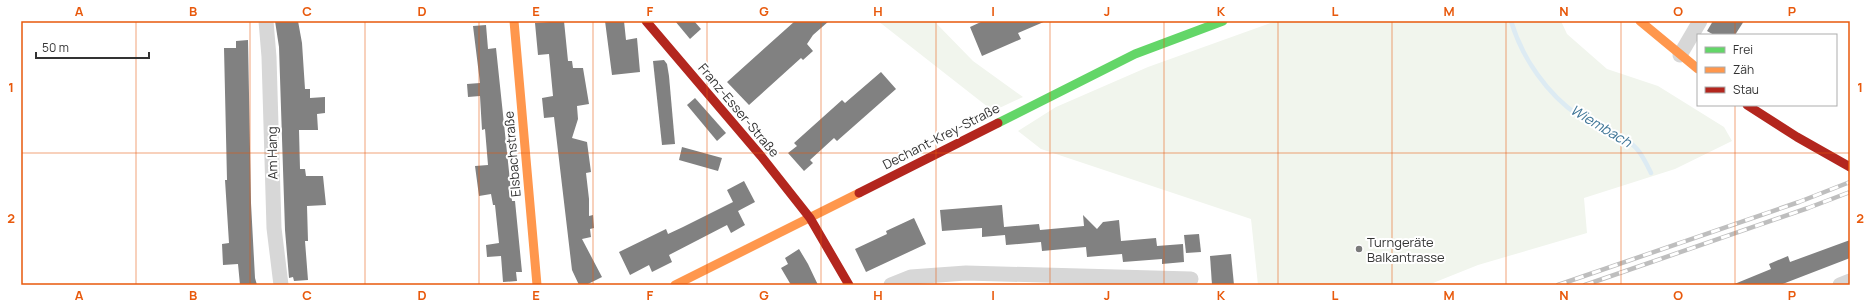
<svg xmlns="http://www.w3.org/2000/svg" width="1871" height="306" viewBox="0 0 1871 306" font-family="Manrope,sans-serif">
  <rect width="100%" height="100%" fill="#fff"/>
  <g fill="#f1f5ed">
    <path d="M878 21H934L973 61 1023 97 993 111Z"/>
    <path d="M1276 21H1561L1567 34 1607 69 1658 86 1724 127 1732 141 1675 169 1584 198 1587 233 1478 265 1428 285H1258L1251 219 1041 149 1018 131 1056 107 1148 67Z"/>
  </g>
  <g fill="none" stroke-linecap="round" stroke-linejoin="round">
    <path stroke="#ddebf3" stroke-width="4.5" d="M1511 21C1522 58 1547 94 1579 116 1596 128 1624 134 1637 149 1643 156 1647 165 1651 173"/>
  </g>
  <g fill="#818181">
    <path d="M275 21H298L302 43 305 89H310V98L325 97V113L317 114 318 130H299L300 169H305L306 176H323L326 205 307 206 308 241H305L308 280 294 281 293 277 289 278 285 230 279 47Z"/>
    <path d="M564 21 568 61H572L573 68H583L589 104 577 106 578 119 572 138 587 142 591 172 586 173 589 199V216L593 215 594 228 590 229 591 237 582 239 602 277 586 285H579L572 270 554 117 544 118 542 98 553 96 549 54 538 55 535 23Z"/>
    <path d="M605 21H624L626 40 637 38 640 72 612 75Z"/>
    <path d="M675 21H694L701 29 690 39Z"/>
    <path d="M795 21H829L813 35 807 44 813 51 803 60 801 58 749 105 727 82Z"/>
    <path d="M983 21H1046L1018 33 1021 39 982 56 970 27Z"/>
    <path d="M1713 21H1744L1735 35H1714L1707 31Z"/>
    <path d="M486 25 488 49 496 48 510 181 512 201H515L522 272H516L517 281 503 282 501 256 487 257 486 245 499 243 495 205H493L491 194 479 196 475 166 488 165 485 129 482 130 480 96 468 97 467 84 480 83 473 26Z"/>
    <path d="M248 40 251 203 255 278 257 285H240L238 264 223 265 222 244 229 243 225 180H227L224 48H236V41Z"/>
    <path d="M664 60 667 64 669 76 675 144 662 145 653 61Z"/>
    <path d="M881 72 896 89 837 141 834 138 810 160 813 163 804 171 788 153 797 146 794 143 842 100 845 103Z"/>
    <path d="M695 98 726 133 717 141 687 105Z"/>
    <path d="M682 147 722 158 718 171 679 160Z"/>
    <path d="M744 181 755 202 738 211 745 225 731 233 727 225 669 255 672 262 652 272 649 265 630 275 619 252 666 229 668 234 683 227 733 202 727 190Z"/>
    <path d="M1002 205 1004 227 1039 224 1040 230 1084 226 1083 215 1097 229 1103 222 1119 220 1121 241 1156 238 1157 246 1183 244 1184 262 1162 264V259L1123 262 1122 254 1087 257 1086 247 1042 251 1041 242 1006 245 1005 235 982 237V228L942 231 940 210Z"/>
    <path d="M914 218 926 244 866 272 855 249 887 234 886 231Z"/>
    <path d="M1199 234 1201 252 1186 253 1184 235Z"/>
    <path d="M1850 240V258L1780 285H1732L1771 269 1769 264 1788 256 1790 262Z"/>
    <path d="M799 249 808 264 818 285H791L781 268 788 264 785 258Z"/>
    <path d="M1231 254 1234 285H1212L1210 256Z"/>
  </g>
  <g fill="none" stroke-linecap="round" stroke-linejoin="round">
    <g stroke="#d7d7d7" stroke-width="15">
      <path d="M266 21 269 57 274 228 281 285"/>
      <path d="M1680 55 1700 21"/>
      <path d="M891 285 911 277 966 273 1191 279"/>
      <path d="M1840 285 1850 281"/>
    </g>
    <path stroke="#63d668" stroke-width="9" d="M998 123 1135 54 1223 21"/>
    <g stroke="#ff974d" stroke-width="9">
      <path d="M514 21 537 285"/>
      <path d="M1640 21 1698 69"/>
      <path d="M675 285 859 193"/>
    </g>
    <g stroke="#b3261e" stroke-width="9">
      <path d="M646 21 761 156 810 218 849 285"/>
      <path d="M1747 105 1797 137 1850 167"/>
      <path d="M859 193 998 123"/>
    </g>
    <g stroke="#bebebe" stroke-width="4.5">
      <g id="rail">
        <path d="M1558 285 1799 202 1850 182"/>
        <path d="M1585 285 1808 208 1850 192"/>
      </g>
    </g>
    <use href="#rail" stroke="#fff" stroke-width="3" stroke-dasharray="9" stroke-linecap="butt"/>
  </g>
  <path fill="none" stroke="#e8590c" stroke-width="1" stroke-opacity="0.55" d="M136 21V285M250 21V285M365 21V285M479 21V285M593 21V285M707 21V285M821 21V285M936 21V285M1050 21V285M1164 21V285M1278 21V285M1392 21V285M1506 21V285M1621 21V285M1735 21V35M1735 105V285M21 153H1850"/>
  <circle fill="#7a7a7a" stroke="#fff" stroke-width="1.5" cx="1359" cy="249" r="4"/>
  <g text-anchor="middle" stroke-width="4" stroke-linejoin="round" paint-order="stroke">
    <g font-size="13" fill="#333" stroke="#fff">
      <text transform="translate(739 110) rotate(50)" y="5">Franz-Esser-Straße</text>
      <text transform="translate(941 136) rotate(-27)" y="5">Dechant-Krey-Straße</text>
      <text transform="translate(272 153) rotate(-91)" y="5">Am Hang</text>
      <text transform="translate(512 154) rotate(-95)" y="5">Elsbachstraße</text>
    </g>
    <g font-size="13" fill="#333" stroke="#fff" text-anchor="start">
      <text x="1367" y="247">Turngeräte<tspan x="1367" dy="15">Balkantrasse</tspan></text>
    </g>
    <g font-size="14" font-style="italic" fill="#3f7597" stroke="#fff">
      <text transform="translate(1601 126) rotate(31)" y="5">Wiembach</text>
    </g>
  </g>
  <rect width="1871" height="306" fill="none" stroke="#ffffff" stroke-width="44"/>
  <rect x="1697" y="34" width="140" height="72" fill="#ffffff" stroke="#adadad"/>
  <rect x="1705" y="47" width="20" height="6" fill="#63d668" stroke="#adadad"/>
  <text x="1733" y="54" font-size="12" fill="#333333">Frei</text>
  <rect x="1705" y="67" width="20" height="6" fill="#ff974d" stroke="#adadad"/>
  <text x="1733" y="74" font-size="12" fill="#333333">Zäh</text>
  <rect x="1705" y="87" width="20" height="6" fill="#b3261e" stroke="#adadad"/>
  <text x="1733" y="94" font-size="12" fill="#333333">Stau</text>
  <path d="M36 52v6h113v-6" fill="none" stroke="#333333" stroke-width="2"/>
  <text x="42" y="52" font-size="12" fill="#333333" stroke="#ffffff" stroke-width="3" paint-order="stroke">50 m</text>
  <rect x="22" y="22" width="1827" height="262" fill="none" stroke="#e8590c" stroke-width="1.5"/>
  <g font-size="13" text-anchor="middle" font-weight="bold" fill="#e8590c">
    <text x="79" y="16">A</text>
    <text x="193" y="16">B</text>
    <text x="307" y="16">C</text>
    <text x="422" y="16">D</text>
    <text x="536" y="16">E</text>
    <text x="650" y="16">F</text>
    <text x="764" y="16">G</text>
    <text x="878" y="16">H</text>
    <text x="993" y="16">I</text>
    <text x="1107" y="16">J</text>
    <text x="1221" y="16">K</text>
    <text x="1335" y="16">L</text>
    <text x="1449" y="16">M</text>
    <text x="1564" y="16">N</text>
    <text x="1678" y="16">O</text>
    <text x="1792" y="16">P</text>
    <text x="11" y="92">1</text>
    <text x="1860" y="92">1</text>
    <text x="11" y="223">2</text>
    <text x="1860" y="223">2</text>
    <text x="79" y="300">A</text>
    <text x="193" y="300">B</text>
    <text x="307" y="300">C</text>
    <text x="422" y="300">D</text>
    <text x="536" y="300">E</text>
    <text x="650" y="300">F</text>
    <text x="764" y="300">G</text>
    <text x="878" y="300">H</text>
    <text x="993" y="300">I</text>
    <text x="1107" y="300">J</text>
    <text x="1221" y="300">K</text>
    <text x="1335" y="300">L</text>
    <text x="1449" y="300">M</text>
    <text x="1564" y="300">N</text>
    <text x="1678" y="300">O</text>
    <text x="1792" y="300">P</text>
  </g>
</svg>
